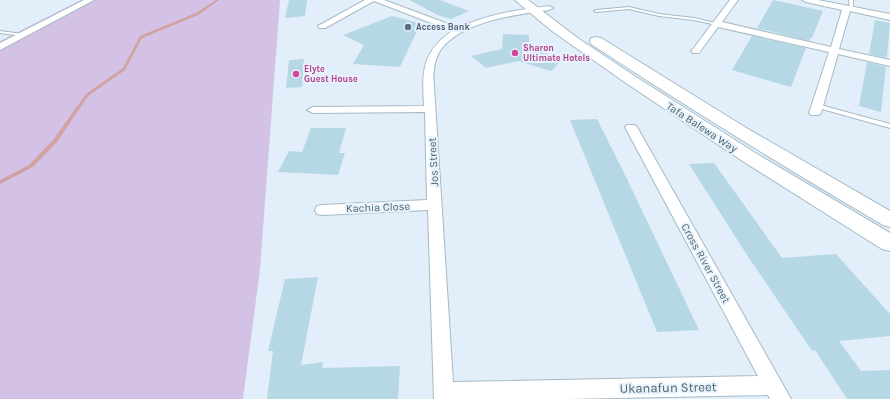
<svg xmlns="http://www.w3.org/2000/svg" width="890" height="399" viewBox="0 0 890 399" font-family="Karla,sans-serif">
  <rect width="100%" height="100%" fill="#e2eefa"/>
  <path fill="#d3c2e5" d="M81 0H280L260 269 243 399H0V41Z"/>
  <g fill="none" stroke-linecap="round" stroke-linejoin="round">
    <path fill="#d2a2a0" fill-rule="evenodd" d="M216 0H219L198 15 142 38 125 70 88 96 57 142 33 167 0 184V180L29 165 53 140 86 94 123 68 140 36 196 13Z"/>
  </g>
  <g fill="#b5d8e4">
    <path d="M289 0H307L305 16 285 18Z"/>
    <path d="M409 0H440L469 11 451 19 440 16Z"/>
    <path d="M773 0 823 11 812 38 811 37 809 41 757 28Z"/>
    <path d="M392 16 426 25 416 33 400 67 353 64 364 45 343 35Z"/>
    <path d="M875 20 890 23 887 58 869 54Z"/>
    <path d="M503 34 529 35V49L564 58 551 71 518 61 486 68 471 56 502 49Z"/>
    <path d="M752 36 806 48 791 87 732 70Z"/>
    <path d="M304 59 302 87 286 88 289 60Z"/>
    <path d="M867 62 886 67 881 112 859 106Z"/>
    <path d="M597 119 627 179 699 330 657 332 570 120Z"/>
    <path d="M311 128H346L339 153H345L338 175 278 172 289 151 302 152Z"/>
    <path d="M714 163 782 258 836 254 890 314V336L839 341 861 371 890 370V399H847L815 350 812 351 745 252 689 164Z"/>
    <path d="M318 277 301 365 323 362 322 368 400 366 398 399H267L273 351H268L285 279Z"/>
  </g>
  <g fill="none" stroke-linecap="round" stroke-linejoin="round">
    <g stroke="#a5bac4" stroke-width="2">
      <g id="lane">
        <path d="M849 0H853V10L850 9Z"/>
        <path d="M629 7 659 14 694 18 719 24 717 25 694 20 659 16 629 9 596 12 594 11 596 10Z"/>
        <path d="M0 31 23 34 25 35 23 36 0 33Z"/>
        <path d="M817 104 890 124V128L815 107V105Z"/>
      </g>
    </g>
    <g stroke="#a5bac4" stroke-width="2">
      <g id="street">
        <path d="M84 0H94L0 50V43Z"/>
        <path d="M365 0H384L459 28C487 14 518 10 549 6L553 8 549 10C515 15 460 21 440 51 433 62 433 76 434 87L453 382 758 376 625 127 627 125H635L637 127 791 399H770L768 395 568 399H434L428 210 322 215 317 214 315 210 317 206 322 205 427 200 425 112 313 113 307 110 313 107 424 106C422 71 422 52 452 31L374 1 325 28H319L318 26Z"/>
        <path d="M730 0H738L722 22 831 47 842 10 806 2 802 0H818L890 14V20L850 11 839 49 890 60V66L838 54 821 113 819 115H811L809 113 829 52 718 27 699 53H693L691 51 693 49Z"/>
      </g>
    </g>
    <g stroke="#a3bbc7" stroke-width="2">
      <g id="secondary">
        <path d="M515 0H528L579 39 636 77 757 154 890 233V251L882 249 744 162 626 83 552 31Z"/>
        <path d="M596 37 601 38 748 129 890 211V227L883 225C784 167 687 107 591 44L590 41 591 38Z"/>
      </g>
    </g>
    <use href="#lane" fill="#fff" fill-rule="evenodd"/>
    <use href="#street" fill="#fff" fill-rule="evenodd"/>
    <use href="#secondary" fill="#fff" fill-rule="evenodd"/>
  </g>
  <circle fill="#5c6f8a" stroke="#e8f2fd" stroke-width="1.5" cx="408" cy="27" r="4"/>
  <g fill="#d1479c" stroke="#e8f2fd" stroke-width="1.5">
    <circle cx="515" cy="53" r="4"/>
    <circle cx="296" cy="74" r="4"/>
  </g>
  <g text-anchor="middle" stroke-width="4" stroke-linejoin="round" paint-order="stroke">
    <g font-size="9" font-weight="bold" fill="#4e5e75" stroke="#e8f2fd" text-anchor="start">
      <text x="416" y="30">Access Bank</text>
    </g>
    <g font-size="9" font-weight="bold" fill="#b23c85" stroke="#e8f2fd" text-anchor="start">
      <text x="523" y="51">Sharon<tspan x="523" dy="10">Ultimate Hotels</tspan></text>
      <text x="304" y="72">Elyte<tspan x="304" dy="10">Guest House</tspan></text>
    </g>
    <g font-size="11" fill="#4b666f" stroke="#e8f2fd">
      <text transform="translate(702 127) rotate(33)" y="4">Tafa Balewa Way</text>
      <text transform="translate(433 162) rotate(-93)" y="4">Jos Street</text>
      <text transform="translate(378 207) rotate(-2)" y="4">Kachia Close</text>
      <text transform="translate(706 263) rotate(61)" y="4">Cross River Street</text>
    </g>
    <g font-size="13" fill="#4b666f" stroke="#e8f2fd">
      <text transform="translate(668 387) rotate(-1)" y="5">Ukanafun Street</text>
    </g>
  </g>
</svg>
